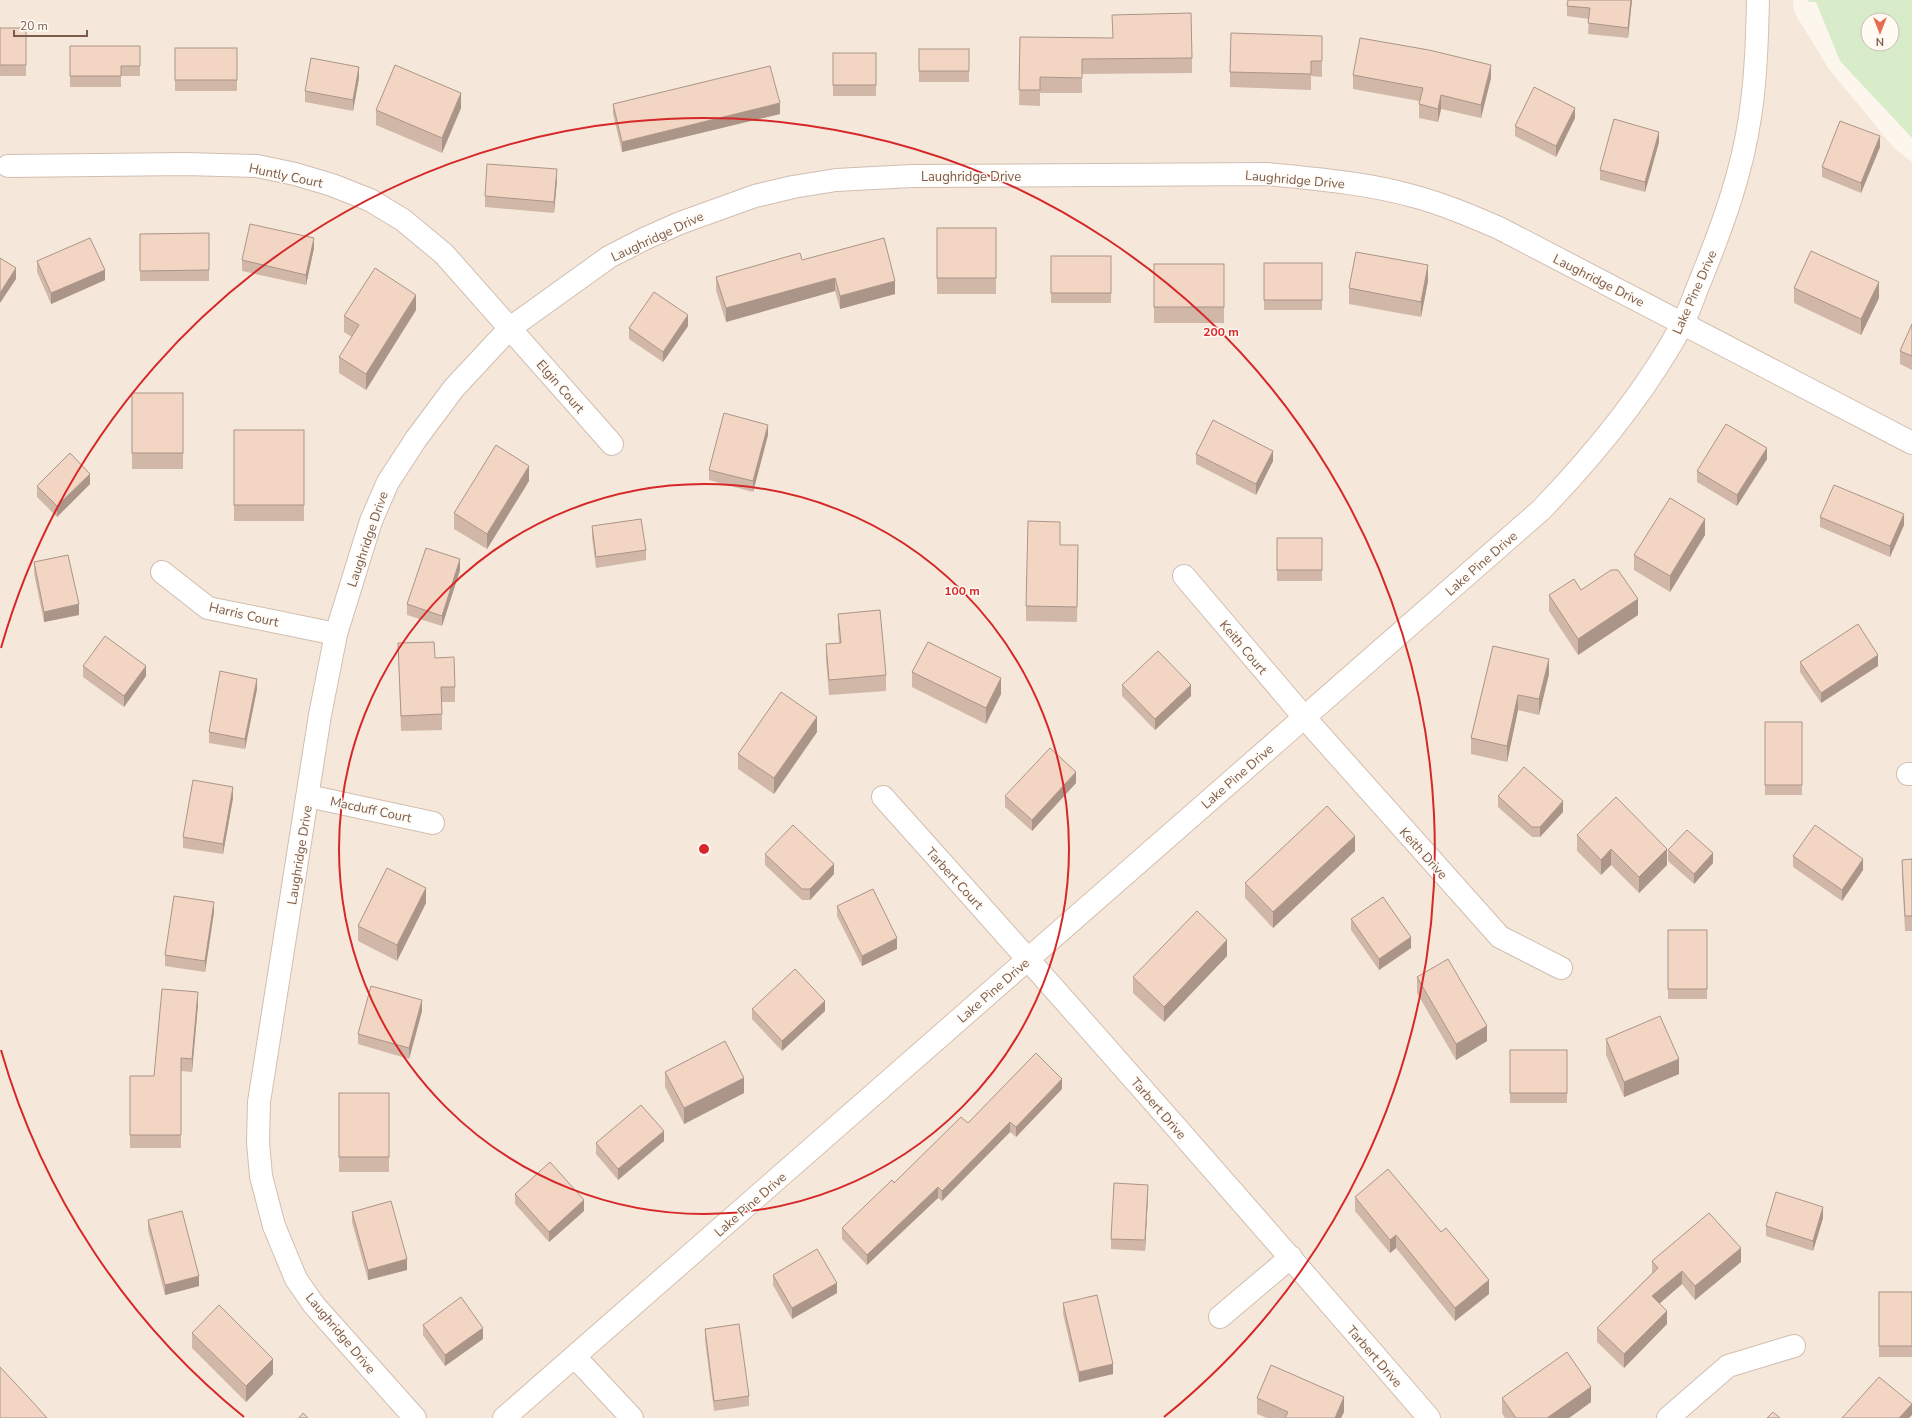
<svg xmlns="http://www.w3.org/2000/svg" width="1912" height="1418" viewBox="0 0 1912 1418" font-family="'Nunito Sans',sans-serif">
  <rect width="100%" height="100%" fill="#fdf6ec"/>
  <path fill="#f5e8da" d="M0 0H1793L1794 12 1829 69 1895 149 1912 162V1418H0Z"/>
  <path fill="#d8ecc9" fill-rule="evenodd" d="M1809 0H1912V138L1840 61 1816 2H1808ZM1868 20H1892V44H1868Z"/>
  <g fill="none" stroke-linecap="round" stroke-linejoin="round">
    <g stroke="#d1beb0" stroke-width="24">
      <g id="street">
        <path d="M8 166 186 164 257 166 295 174 332 185 370 200 403 220 444 254 612 444"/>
        <path d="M162 572 208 608 336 634"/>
        <path d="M1184 576 1304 717 1500 937 1561 968"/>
        <path d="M1908 774H1912"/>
        <path d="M308 796 433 823"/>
        <path d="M883 797C1067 1002 1249 1209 1429 1418"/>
        <path d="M1220 1317 1291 1257"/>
        <path d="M575 1357 632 1418"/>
        <path d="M415 1418 314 1305 296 1279 274 1226 261 1176 258 1142 259 1102 320 715 336 634 371 521 388 482 416 439 454 388 510 328 609 257 644 239 680 223 755 196 793 187 836 180 912 176 1268 174C1317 179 1366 183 1413 196 1443 204 1471 216 1499 228L1912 443"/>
        <path d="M1668 1418 1728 1366 1794 1346"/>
      </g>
    </g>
    <g stroke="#d6c0b0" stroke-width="24">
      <path id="secondary" d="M504 1418 1541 510C1595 454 1646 392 1683 323 1690 309 1695 293 1701 279 1722 227 1742 173 1750 117 1756 78 1757 39 1758 0"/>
    </g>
    <use href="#street" stroke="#fff" stroke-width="22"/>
    <use href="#secondary" stroke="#fff" stroke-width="22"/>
  </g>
  <g fill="#d1b7a8">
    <path d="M1632 0 1628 38 1588 34 1589 19 1567 16V6Z"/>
    <rect x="0" y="28" width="26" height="48"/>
    <path d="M1020 37 1192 58V73L1082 74V93H1040V106L1019 105Z"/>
    <path d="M70 46H140V76H121V87H70Z"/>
    <rect x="175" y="48" width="62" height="43"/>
    <rect x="919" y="49" width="50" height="33"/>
    <path d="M1322 51V77L1311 76V90L1230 87V72Z"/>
    <rect x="833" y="53" width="43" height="43"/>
    <path d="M1353 75 1491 78 1481 118 1441 109 1438 122 1419 118V101L1353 89Z"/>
    <path d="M359 78 353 111 305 102V91Z"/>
    <path d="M613 104 780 114 622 152 613 114Z"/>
    <path d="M461 108 442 153 376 125V110Z"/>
    <path d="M1575 118 1556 157 1515 136V126Z"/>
    <path d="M1659 142 1645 192 1600 180V170Z"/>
    <path d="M1880 147 1861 193 1822 177V167Z"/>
    <path d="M557 180 554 213 485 207V196Z"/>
    <rect x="937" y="228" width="59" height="66"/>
    <path d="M209 233V281H140V234Z"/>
    <path d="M314 248 306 285 242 271V260Z"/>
    <rect x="1051" y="256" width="60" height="47"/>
    <path d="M802 260 895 294 840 309 835 291 726 322 716 290V277Z"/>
    <path d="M37 261 105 280 51 304 37 272Z"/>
    <rect x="1264" y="263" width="58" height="47"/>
    <rect x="1154" y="264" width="70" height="59"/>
    <path d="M1428 281 1421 317 1349 304V288Z"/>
    <path d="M1794 288 1879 298 1861 335 1794 303Z"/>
    <path d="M416 310 366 390 339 373V357L352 337 344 332V316Z"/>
    <path d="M1912 324V370L1900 364V351Z"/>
    <path d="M688 326 663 362 629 339V328Z"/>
    <rect x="132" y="393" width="51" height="76"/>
    <rect x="234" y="430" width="70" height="91"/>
    <path d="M768 435 753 492 709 480V470Z"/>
    <path d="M1196 454 1273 461 1256 495 1196 464Z"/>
    <path d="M1767 459 1737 506 1697 482V471Z"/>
    <path d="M529 481 487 549 454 529V513Z"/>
    <path d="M90 484 57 517 37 497V486Z"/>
    <path d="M1820 517 1904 525 1890 557 1820 527Z"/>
    <path d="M592 526 646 550V560L596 568 592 537Z"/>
    <path d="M1705 535 1670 592 1634 570V555Z"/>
    <rect x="1277" y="538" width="45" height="43"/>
    <path d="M1060 545H1078L1077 622 1026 621V606Z"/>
    <path d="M34 562 79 615 44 622 34 573Z"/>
    <path d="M460 570 442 626 407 615V604Z"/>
    <path d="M1549 595 1638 615 1578 655 1549 611Z"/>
    <path d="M838 614 886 675V691L829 695 826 660V644L839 643 838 629Z"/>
    <path d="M398 643 435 658 455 687V702H442V730L401 731Z"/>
    <path d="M1493 646 1549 674 1539 715 1518 710 1507 762 1471 754V738Z"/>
    <path d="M1800 662 1878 666 1821 703 1800 672Z"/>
    <path d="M83 666 146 676 124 707 83 677Z"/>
    <path d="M912 672 1001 694 986 724 912 687Z"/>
    <path d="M1122 685 1191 696 1155 730 1122 696Z"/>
    <path d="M257 689 245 749 209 743V732Z"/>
    <rect x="1765" y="722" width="37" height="73"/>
    <path d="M817 732 774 794 738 769V754Z"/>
    <path d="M1076 783 1032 831 1005 807V796Z"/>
    <path d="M1498 796 1563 812 1540 837H1532L1498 807Z"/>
    <path d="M233 798 223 854 183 848V837Z"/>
    <path d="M1577 835 1667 865 1639 893 1611 865 1601 875 1577 851Z"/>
    <path d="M1668 850 1713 863 1694 884 1668 861Z"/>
    <path d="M1355 851 1273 928 1245 898V883Z"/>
    <path d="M765 854 834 874 810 900H802L765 865Z"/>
    <path d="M1793 856 1863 870 1842 901 1793 867Z"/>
    <path d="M1912 859V931H1905L1902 875V860Z"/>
    <path d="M426 903 397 961 358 941V926Z"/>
    <path d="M837 906 897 949 862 966 837 916Z"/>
    <path d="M214 912 205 972 165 966V955Z"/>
    <path d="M1351 919 1411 948 1379 970 1351 930Z"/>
    <rect x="1668" y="930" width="39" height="69"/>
    <path d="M1227 956 1164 1022 1133 993V977Z"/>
    <path d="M1417 977 1487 1041 1456 1060 1417 993Z"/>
    <path d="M198 1005 192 1072 181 1071V1148H130V1076H154Z"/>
    <path d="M752 1009 825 1011 782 1051 752 1019Z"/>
    <path d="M422 1011 409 1059 358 1044V1034Z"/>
    <path d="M1606 1039 1679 1074 1624 1097 1606 1055Z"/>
    <rect x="1510" y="1050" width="57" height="53"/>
    <path d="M665 1072 744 1093 684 1124 665 1087Z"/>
    <path d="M1062 1089 1016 1137 1010 1132 942 1201 938 1198 867 1265 842 1239V1228L894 1183 968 1123Z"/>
    <rect x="339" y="1093" width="50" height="79"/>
    <path d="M664 1141 618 1180 596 1154V1143Z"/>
    <path d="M515 1194 584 1211 549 1242 515 1204Z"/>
    <path d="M1148 1195 1145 1251 1111 1249V1239Z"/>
    <path d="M1355 1197 1489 1294 1455 1321 1396 1248 1390 1253 1355 1211Z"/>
    <path d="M352 1212 407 1270 368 1280 352 1222Z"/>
    <path d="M1823 1218 1813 1251 1766 1236V1226Z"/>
    <path d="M148 1220 199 1286 165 1295 148 1230Z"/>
    <path d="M1652 1261 1741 1262 1695 1300 1682 1284 1660 1303 1667 1324 1624 1368 1597 1342V1328L1652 1273Z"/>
    <path d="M773 1275 837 1293 792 1319 773 1285Z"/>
    <rect x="1879" y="1292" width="33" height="65"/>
    <path d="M1063 1303 1113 1374 1079 1382 1063 1314Z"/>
    <path d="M423 1325 483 1339 445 1366 423 1335Z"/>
    <path d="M705 1329 749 1396V1406L714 1411 705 1340Z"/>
    <path d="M192 1333 273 1374 246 1402 192 1348Z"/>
    <path d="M1257 1398 1344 1412 1341 1418H1267L1257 1414Z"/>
    <path d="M1502 1398 1591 1402 1569 1418H1505L1502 1413Z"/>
  </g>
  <g fill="#aa9588">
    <path d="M1631 0H1632L1628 38V28Z"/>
    <path d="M1491 65V78L1481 118V105Z"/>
    <path d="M359 67V78L353 111V100Z"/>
    <path d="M461 93V108L442 153V138Z"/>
    <path d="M1441 95V109L1438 122V109Z"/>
    <path d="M780 103V114L622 152V142Z"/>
    <path d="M1575 108V118L1556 157V146Z"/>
    <path d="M1659 132V142L1645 192V182Z"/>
    <path d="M1880 136V147L1861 193V183Z"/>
    <path d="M557 169V180L554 213V202Z"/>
    <path d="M314 238V248L306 285V275Z"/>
    <path d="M1428 265V281L1421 317V302Z"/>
    <path d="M16 268V279L0 303V293Z"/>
    <path d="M105 270V280L51 304V293Z"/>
    <path d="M835 278V291L726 322V308Z"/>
    <path d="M895 281V294L840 309V296Z"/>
    <path d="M1879 282V298L1861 335V319Z"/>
    <path d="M416 295V310L366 390V374Z"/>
    <path d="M688 315V326L663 362V352Z"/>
    <path d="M768 425V435L753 492V481Z"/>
    <path d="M1767 448V459L1737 506V495Z"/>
    <path d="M1273 451V461L1256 495V484Z"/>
    <path d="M529 466V481L487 549V534Z"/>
    <path d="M90 474V484L57 517V506Z"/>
    <path d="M1904 514V525L1890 557V546Z"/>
    <path d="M1705 519V535L1670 592V576Z"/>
    <path d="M460 559V570L442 626V616Z"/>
    <path d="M1638 599V615L1578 655V639Z"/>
    <path d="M79 604V615L44 622V612Z"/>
    <path d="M1878 655V666L1821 703V693Z"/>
    <path d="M1549 659V674L1539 715V699Z"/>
    <path d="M146 666V676L124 707V696Z"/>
    <path d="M1001 678V694L986 724V708Z"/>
    <path d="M257 679V689L245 749V739Z"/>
    <path d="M1191 685V696L1155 730V719Z"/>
    <path d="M1518 695V710L1507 762V746Z"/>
    <path d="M817 717V732L774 794V778Z"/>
    <path d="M1076 772V783L1032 831V820Z"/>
    <path d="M233 787V798L223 854V844Z"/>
    <path d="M1563 801V812L1540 837V827Z"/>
    <path d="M1355 836V851L1273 928V912Z"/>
    <path d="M1611 849V865L1601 875V860Z"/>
    <path d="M1667 849V865L1639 893V877Z"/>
    <path d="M1713 853V863L1694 884V874Z"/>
    <path d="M1863 859V870L1842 901V890Z"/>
    <path d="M834 864V874L810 900V889Z"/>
    <path d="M426 888V903L397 961V945Z"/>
    <path d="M214 902V912L205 972V961Z"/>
    <path d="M1411 937V948L1379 970V959Z"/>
    <path d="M897 938V949L862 966V956Z"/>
    <path d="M1227 940V956L1164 1022V1007Z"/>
    <path d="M198 992V1005L192 1072V1059Z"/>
    <path d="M422 1000V1011L409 1059V1048Z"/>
    <path d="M825 1001V1011L782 1051V1041Z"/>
    <path d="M1487 1026V1041L1456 1060V1044Z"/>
    <path d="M1679 1059V1074L1624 1097V1082Z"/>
    <path d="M744 1078V1093L684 1124V1108Z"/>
    <path d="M1062 1079V1089L1016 1137V1127Z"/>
    <path d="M1010 1122V1132L942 1201V1191Z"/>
    <path d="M664 1131V1141L618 1180V1169Z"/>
    <path d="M1148 1185V1195L1145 1251V1240Z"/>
    <path d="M938 1187V1198L867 1265V1255Z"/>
    <path d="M584 1200V1211L549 1242V1232Z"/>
    <path d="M1823 1207V1218L1813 1251V1241Z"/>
    <path d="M1396 1235V1248L1390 1253V1240Z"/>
    <path d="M1741 1248V1262L1695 1300V1286Z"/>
    <path d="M407 1259V1270L368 1280V1270Z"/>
    <path d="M1682 1271V1284L1652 1310V1296Z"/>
    <path d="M199 1276V1286L165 1295V1285Z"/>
    <path d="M1489 1280V1294L1455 1321V1308Z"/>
    <path d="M837 1283V1293L792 1319V1308Z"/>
    <path d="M1667 1311V1324L1624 1368V1354Z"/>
    <path d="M483 1328V1339L445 1366V1355Z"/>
    <path d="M273 1359V1374L246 1402V1386Z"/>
    <path d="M1113 1364V1374L1079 1382V1372Z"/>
    <path d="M1591 1387V1402L1569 1418H1547Z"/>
    <path d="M1344 1397V1412L1341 1418H1335Z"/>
    <path d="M1912 1404V1415L1909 1418H1899Z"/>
  </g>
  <g fill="#f3d5c3" stroke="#aa9588">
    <path d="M1568 0H1631L1628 28 1588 23 1590 8 1567 6Z"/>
    <path d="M1191 13 1192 58 1082 59V78L1040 77V90H1019L1020 37 1113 38 1112 15Z"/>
    <rect x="0" y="28" width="26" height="37"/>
    <path d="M1231 33 1322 36V61H1311V74L1230 72Z"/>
    <path d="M1360 38 1429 50 1491 65 1481 105 1441 95 1438 109 1419 104 1423 88 1353 75Z"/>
    <path d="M70 46H140V66H121V76H70Z"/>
    <rect x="175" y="48" width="62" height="32"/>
    <rect x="919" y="49" width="50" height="22"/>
    <rect x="833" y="53" width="43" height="32"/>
    <path d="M311 58 359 67 353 100 305 91Z"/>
    <path d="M395 65 461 93 442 138 376 110Z"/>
    <path d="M770 66 780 103 622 142 613 104Z"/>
    <path d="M1534 87 1575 108 1556 146 1515 126Z"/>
    <path d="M1614 119 1659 132 1645 182 1600 170Z"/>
    <path d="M1840 121 1880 136 1861 183 1822 167Z"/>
    <path d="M487 164 557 169 554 202 485 196Z"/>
    <path d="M250 224 314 238 306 275 242 260Z"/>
    <rect x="937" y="228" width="59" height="50"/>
    <path d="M209 233V270L140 271V234Z"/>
    <path d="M90 238 105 270 51 293 37 261Z"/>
    <path d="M884 238 895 281 840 296 835 278 726 308 716 277 800 253 802 260Z"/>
    <path d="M1811 251 1879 282 1861 319 1794 288Z"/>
    <path d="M1356 252 1428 265 1421 302 1349 288Z"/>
    <rect x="1051" y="256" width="60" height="37"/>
    <path d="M0 258 16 268 0 293Z"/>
    <rect x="1264" y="263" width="58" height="37"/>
    <rect x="1154" y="264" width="70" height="43"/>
    <path d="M375 268 416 295 366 374 339 357 359 325 344 316Z"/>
    <path d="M654 292 688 315 663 352 629 328Z"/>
    <path d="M1912 324V356L1900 351Z"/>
    <rect x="132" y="393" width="51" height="60"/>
    <path d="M724 413 768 425 753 481 709 470Z"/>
    <path d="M1213 420 1273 451 1256 484 1196 454Z"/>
    <path d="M1726 424 1767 448 1737 495 1697 471Z"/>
    <rect x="234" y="430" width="70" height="75"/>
    <path d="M496 445 529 466 487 534 454 513Z"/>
    <path d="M70 453 90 474 57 506 37 486Z"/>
    <path d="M1834 485 1904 514 1890 546 1820 517Z"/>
    <path d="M1670 498 1705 519 1670 576 1634 555Z"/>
    <path d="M641 519 646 550 596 557 592 526Z"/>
    <path d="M1028 521 1060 522V545H1078L1077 607 1026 606Z"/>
    <rect x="1277" y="538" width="45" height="32"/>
    <path d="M426 548 460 559 442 616 407 604Z"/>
    <path d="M68 555 79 604 44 612 34 562Z"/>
    <path d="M1611 570H1618L1638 599 1578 639 1549 595 1574 579 1581 590Z"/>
    <path d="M880 610 886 675 829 680 826 644 841 643 838 614Z"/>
    <path d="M1858 624 1878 655 1821 693 1800 662Z"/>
    <path d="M105 636 146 666 124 696 83 666Z"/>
    <path d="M434 642 435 658 454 657 455 687H441L442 714 401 716 398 643Z"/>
    <path d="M928 642 1001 678 986 708 912 672Z"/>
    <path d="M1493 646 1549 659 1539 699 1518 695 1507 746 1471 738Z"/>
    <path d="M1158 651 1191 685 1155 719 1122 685Z"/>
    <path d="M220 671 257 679 245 739 209 732Z"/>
    <path d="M781 692 817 717 774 778 738 754Z"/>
    <rect x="1765" y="722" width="37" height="63"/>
    <path d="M1050 748 1076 772 1032 820 1005 796Z"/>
    <path d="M1524 767 1563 801 1540 827H1532L1498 796Z"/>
    <path d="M193 780 233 787 223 844 183 837Z"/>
    <path d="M1616 797 1667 849 1639 877 1611 849 1601 860 1577 835Z"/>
    <path d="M1327 806 1355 836 1273 912 1245 883Z"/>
    <path d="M793 825 834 864 810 889H802L765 854Z"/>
    <path d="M1815 825 1863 859 1842 890 1793 856Z"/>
    <path d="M1687 830 1713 853 1694 874 1668 850Z"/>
    <path d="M1912 859V916H1905L1902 860Z"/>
    <path d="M387 868 426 888 397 945 358 926Z"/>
    <path d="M873 889 897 938 862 956 837 906Z"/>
    <path d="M174 896 214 902 205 961 165 955Z"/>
    <path d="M1383 897 1411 937 1379 959 1351 919Z"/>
    <path d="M1197 911 1227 940 1164 1007 1133 977Z"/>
    <rect x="1668" y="930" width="39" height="59"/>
    <path d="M1448 959 1487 1026 1456 1044 1417 977Z"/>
    <path d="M795 969 825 1001 782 1041 752 1009Z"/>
    <path d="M371 986 422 1000 409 1048 358 1034Z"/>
    <path d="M162 989 198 992 192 1059 181 1058V1135H130V1076H154Z"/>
    <path d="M1660 1016 1679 1059 1624 1082 1606 1039Z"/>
    <path d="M725 1041 744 1078 684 1108 665 1072Z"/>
    <rect x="1510" y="1050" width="57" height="43"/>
    <path d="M1036 1053 1062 1079 1016 1127 1010 1122 942 1191 938 1187 867 1255 842 1228 892 1180 894 1183 961 1117 968 1123Z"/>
    <rect x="339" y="1093" width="50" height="64"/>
    <path d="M641 1105 664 1131 618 1169 596 1143Z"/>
    <path d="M550 1162 584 1200 549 1232 515 1194Z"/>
    <path d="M1388 1169 1441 1232 1446 1228 1489 1280 1455 1308 1396 1235 1390 1240 1355 1197Z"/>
    <path d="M1114 1183 1148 1185 1145 1240 1111 1239Z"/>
    <path d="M1776 1192 1823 1207 1813 1241 1766 1226Z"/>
    <path d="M391 1201 407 1259 368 1270 352 1212Z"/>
    <path d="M182 1211 199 1276 165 1285 148 1220Z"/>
    <path d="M1709 1213 1741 1248 1695 1286 1682 1271 1652 1296 1667 1311 1624 1354 1597 1328 1658 1268 1652 1261Z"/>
    <path d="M817 1249 837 1283 792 1308 773 1275Z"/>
    <rect x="1879" y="1292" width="33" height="54"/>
    <path d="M1097 1295 1113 1364 1079 1372 1063 1303Z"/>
    <path d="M461 1297 483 1328 445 1355 423 1325Z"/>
    <path d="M219 1305 273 1359 246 1386 192 1333Z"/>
    <path d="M739 1324 749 1396 714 1401 705 1329Z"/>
    <path d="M1567 1352 1591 1387 1547 1418H1516L1502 1398Z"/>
    <path d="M1271 1365 1344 1397 1335 1418H1285L1288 1412 1257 1398Z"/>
    <path d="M0 1367 30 1399 47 1418H0Z"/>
    <path d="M1879 1377 1912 1404 1899 1418H1842Z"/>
    <path d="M1773 1412 1780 1418H1767Z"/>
    <path d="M303 1413 308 1418H299Z"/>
  </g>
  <g fill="none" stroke="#d62828" stroke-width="2">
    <circle cx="704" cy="849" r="365"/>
    <path d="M244 1417A731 731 0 0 1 1 1050M1 648A731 731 0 1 1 1164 1417"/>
  </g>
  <g text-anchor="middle" stroke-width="3" stroke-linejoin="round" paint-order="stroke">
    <g font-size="13" fill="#7a5c4d" stroke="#fffaf3">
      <text transform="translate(286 175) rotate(12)" y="5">Huntly Court</text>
      <text x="971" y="181">Laughridge Drive</text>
      <text transform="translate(1295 179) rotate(5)" y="5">Laughridge Drive</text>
      <text transform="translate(657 236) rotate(-25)" y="5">Laughridge Drive</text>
      <text transform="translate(1599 280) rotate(27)" y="5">Laughridge Drive</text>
      <text transform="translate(1694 292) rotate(-66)" y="5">Lake Pine Drive</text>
      <text transform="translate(561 386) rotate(49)" y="5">Elgin Court</text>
      <text transform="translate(367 539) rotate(-71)" y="5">Laughridge Drive</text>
      <text transform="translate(1481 563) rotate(-41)" y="5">Lake Pine Drive</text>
      <text transform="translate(244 614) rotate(13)" y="5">Harris Court</text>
      <text transform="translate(1244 647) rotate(50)" y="5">Keith Court</text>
      <text transform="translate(1237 776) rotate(-41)" y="5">Lake Pine Drive</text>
      <text transform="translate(371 809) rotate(12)" y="5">Macduff Court</text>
      <text transform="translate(1424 853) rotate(48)" y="5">Keith Drive</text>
      <text transform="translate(299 855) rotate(-81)" y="5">Laughridge Drive</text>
      <text transform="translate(955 878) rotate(48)" y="5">Tarbert Court</text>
      <text transform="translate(993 990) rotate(-41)" y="5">Lake Pine Drive</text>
      <text transform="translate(1159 1108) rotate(49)" y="5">Tarbert Drive</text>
      <text transform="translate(750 1204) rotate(-41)" y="5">Lake Pine Drive</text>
      <text transform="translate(341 1333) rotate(50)" y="5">Laughridge Drive</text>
      <text transform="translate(1375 1356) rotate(49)" y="5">Tarbert Drive</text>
    </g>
  </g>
  <circle cx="704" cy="849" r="6" fill="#d62828" stroke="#fffaf3" stroke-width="2"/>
  <g font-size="12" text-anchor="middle" font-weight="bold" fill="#d62828" stroke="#fffaf3" stroke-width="3" stroke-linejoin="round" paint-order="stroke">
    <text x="1221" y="336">200 m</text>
    <text x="962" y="595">100 m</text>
  </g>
  <g transform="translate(1880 32) rotate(180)"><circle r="19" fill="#fffaf3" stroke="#cabbb1"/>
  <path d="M0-3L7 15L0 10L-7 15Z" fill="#e76f51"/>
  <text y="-6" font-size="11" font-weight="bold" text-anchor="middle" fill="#7a5c4d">N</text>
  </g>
  <path d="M14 30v6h73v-6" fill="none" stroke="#7a5c4d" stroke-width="2"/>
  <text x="20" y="30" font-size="12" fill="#7a5c4d" stroke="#fffaf3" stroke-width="3" paint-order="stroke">20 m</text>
</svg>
